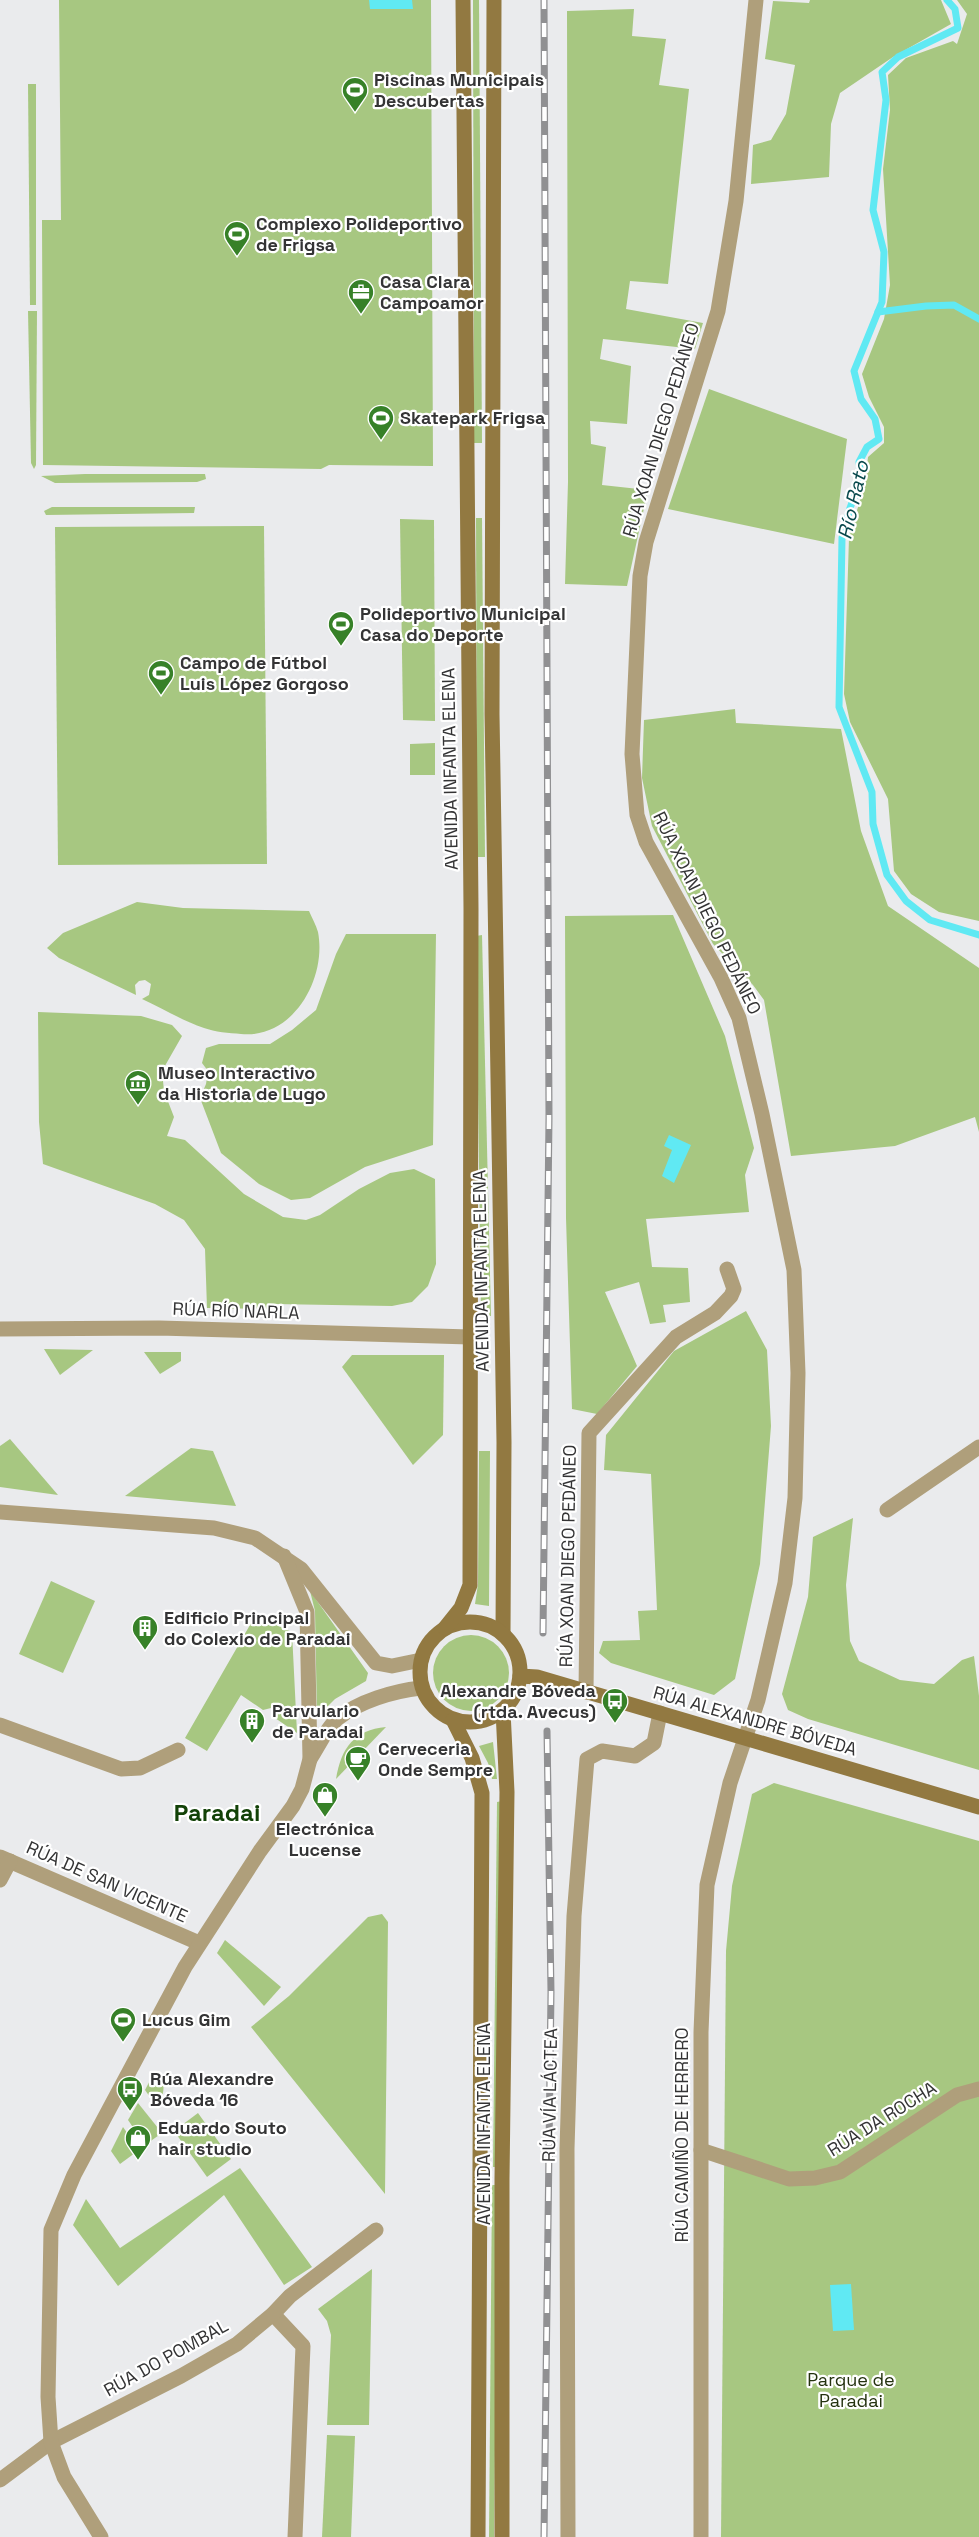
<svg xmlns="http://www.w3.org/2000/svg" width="979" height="2537" viewBox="0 0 979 2537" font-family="'Space Grotesk',sans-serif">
  <rect width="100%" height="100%" fill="#eaebed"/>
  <g fill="#a7c781">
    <path d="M59 0H431L433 466 329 465 321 469 43 465 42 220H61Z"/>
    <path d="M473 0H479L482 443H474Z"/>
    <path d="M810 0H941L951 24 893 57 840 93 831 124 829 177 751 184 753 145 771 140 786 114 795 65 765 59 773 1 809 3Z"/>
    <path d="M957 0H979V921L939 912 911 894 894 871 888 799 850 722 844 694 849 538 865 483 868 457 884 443V427L869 397 862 374 884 319 890 285 883 169 890 110 888 75 906 58 953 41 957 44 967 14Z"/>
    <path d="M634 9 632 36 666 39 659 85 689 89 668 284 630 281 626 309 703 323 695 349 603 339 600 359 631 366 627 424 590 421 591 444 606 447 602 485 648 490 627 586 565 584 568 482 567 11Z"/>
    <path d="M28 84H36V305H30Z"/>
    <path d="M28 311H37L36 465 34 469 31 463Z"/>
    <path d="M709 389 847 439 834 544 668 509Z"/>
    <path d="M85 474H205L206 479 197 482 55 483 41 476Z"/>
    <path d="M52 507H195L194 513 46 515 44 511Z"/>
    <path d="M476 518H482L485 857H477Z"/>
    <path d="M400 519 434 520 435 721 403 720Z"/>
    <path d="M264 526 267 864 58 865 55 527Z"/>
    <path d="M735 709 736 723 841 729 861 831 888 906 979 968V1132L975 1117 895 1146 791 1156 764 1000 753 985 713 944 652 826 642 778 644 720Z"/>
    <path d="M435 743V775H410V744Z"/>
    <path d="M137 902 183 908 309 911C312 918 316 925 318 932 327 979 293 1039 241 1034 229 1033 215 1032 204 1028 183 1021 162 1008 142 999L149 995 151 984 145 980 139 981 135 985 136 995 59 958 47 948 63 933Z"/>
    <path d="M673 915 725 1036 754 1148 745 1175 749 1212 646 1219 652 1267 688 1268 690 1302 663 1305 666 1322 650 1324 639 1282 605 1292 637 1366 597 1414 572 1409 566 1218 565 916Z"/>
    <path d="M346 934H436L433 1145 365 1167 310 1198 291 1200 259 1184 221 1153 200 1098 206 1084 208 1071 202 1063 206 1048 219 1044H270L292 1030 316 1010 336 954Z"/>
    <path d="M482 935 491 1316H481L476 936Z"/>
    <path d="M38 1012 141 1016 172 1025 182 1036 162 1071 164 1091 174 1117 167 1136 185 1140 244 1194 283 1217 306 1220 320 1215 359 1189 390 1173 414 1169 435 1179 436 1264 428 1286 412 1302 392 1306 273 1304 274 1309 207 1308 205 1249 184 1220 155 1204 43 1164 39 1122Z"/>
    <path d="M746 1311 767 1350 771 1426 760 1564 735 1679 714 1695 611 1663 599 1653 603 1641 640 1640 638 1611 657 1610 651 1474 604 1470 606 1435 674 1351Z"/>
    <path d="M44 1349 93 1350 60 1375Z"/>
    <path d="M144 1352H181V1361L160 1374Z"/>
    <path d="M352 1355H444L443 1435 413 1465 342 1367Z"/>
    <path d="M10 1439 58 1495 0 1487V1446Z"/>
    <path d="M191 1448 213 1451 236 1506 125 1496Z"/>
    <path d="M479 1451H490L489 1606 475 1604 478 1584Z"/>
    <path d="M853 1518 846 1585 850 1641 859 1661 900 1680 934 1684 962 1660 974 1656 979 1696V1770L808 1719 788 1710 782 1694 808 1597 813 1537Z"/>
    <path d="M51 1581 95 1601 63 1673 19 1654Z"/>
    <path d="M310 1591 368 1673 366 1681 335 1699 317 1717 315 1611Z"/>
    <path d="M254 1618 265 1620 292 1632 297 1733 275 1718 276 1713 271 1708 263 1710 241 1695 207 1751 185 1738Z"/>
    <circle cx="471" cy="1673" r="38"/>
    <path d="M386 1727 336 1779C341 1748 354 1730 386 1727Z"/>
    <path d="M493 1742 497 1779H492L488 1763 479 1746Z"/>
    <path d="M774 1783 979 1841V2537H721L726 1951 732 1886 752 1794Z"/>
    <path d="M502 1801 499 2167H493L497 1802Z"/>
    <path d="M382 1914 388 1922 385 2194 251 2027 289 1996 368 1917Z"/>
    <path d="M225 1940 281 1987 264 2006 217 1953Z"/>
    <path d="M155 2071C167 2085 165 2091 157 2107L145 2090Z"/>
    <path d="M138 2103 162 2133 145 2145 128 2120Z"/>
    <path d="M198 2113 231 2159 207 2177 174 2131Z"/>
    <path d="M123 2127 139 2150 120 2164 111 2151Z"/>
    <path d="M240 2168 312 2267 284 2285 224 2195 118 2286 73 2225 86 2199 120 2248Z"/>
    <path d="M492 2185H498L494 2537H489Z"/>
    <path d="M372 2269 369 2425H327L331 2335 327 2321 318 2309Z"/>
    <path d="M327 2435 355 2436 351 2537H322Z"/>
  </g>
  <g fill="#60e9f3">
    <path d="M369 0H412L413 9H370Z"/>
    <path d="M669 1135 691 1145 674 1183 662 1176 672 1150 664 1146Z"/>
    <path d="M851 2284 854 2330 833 2331 830 2285Z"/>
  </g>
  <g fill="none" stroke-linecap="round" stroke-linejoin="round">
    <g stroke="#60e9f3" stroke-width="7">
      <path d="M947 0 955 9 958 28 898 57 882 72 886 100 873 210 884 252 882 302 854 371 861 399 875 419 879 439 867 447 859 462 861 479 850 508 842 538 839 707 872 792 873 824 887 875 906 901 930 920 979 935"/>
      <path d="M878 312 926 306 954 305 979 319"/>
    </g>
    <g stroke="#af9f7b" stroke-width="15">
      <path d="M0 1329 159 1328 470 1337"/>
      <path d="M887 1510 979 1447"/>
      <path d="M0 1512 214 1528 255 1538 301 1569 376 1663 392 1666 421 1660"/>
      <path d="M586 1692 589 1433 676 1337 715 1313 731 1296 734 1289 727 1269"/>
      <path d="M0 1725 121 1769 140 1768 178 1750"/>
      <path d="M310 1759C318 1747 326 1729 337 1719 359 1701 394 1691 421 1688"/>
      <path d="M0 1857 199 1943"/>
      <path d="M0 1880 10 1861"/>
      <path d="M701 2150 789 2179 815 2178 840 2172 957 2095 979 2089"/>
      <path d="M273 2314 303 2346 295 2537"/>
      <path d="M0 2480 51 2442 181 2376 237 2344 273 2314 290 2296 376 2230"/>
      <path d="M101 2537 64 2477 51 2442 48 2397 51 2230 74 2175 185 1967 260 1851 293 1806 302 1789 310 1759 307 1612 284 1556"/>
      <path d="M568 2537 567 2149 574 1916 587 1759 602 1751 635 1756 654 1743 660 1713"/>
      <path d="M701 2537V2032L707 1885 730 1783 758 1700 785 1583 795 1498 798 1373 794 1270 762 1114 739 1018 721 978 646 842 637 815 632 754 640 576 646 542 718 311 736 201 756 0"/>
    </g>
    <g stroke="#927941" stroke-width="15">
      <path d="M494 0 492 714 504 1442 503 1634"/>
      <circle cx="470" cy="1672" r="50"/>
      <path d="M445 1628 461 1608 470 1585 471 909 463 0"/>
      <path d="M520 1676 537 1677 979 1807"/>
      <path d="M453 1720 472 1758 482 1793 478 2537"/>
      <path d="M502 2537V2179L507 1792 503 1711"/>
    </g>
    <g stroke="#909092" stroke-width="7">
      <g id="rail">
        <path d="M543 1633 549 1118 544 0"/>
        <path d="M544 2537 551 1992 547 1731"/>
      </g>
    </g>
    <use href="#rail" stroke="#fff" stroke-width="4.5" stroke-dasharray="14" stroke-linecap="butt"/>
  </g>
  <defs>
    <g id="stadium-pin" transform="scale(1.35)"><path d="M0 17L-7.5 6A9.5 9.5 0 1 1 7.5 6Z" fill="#378128" stroke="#fff"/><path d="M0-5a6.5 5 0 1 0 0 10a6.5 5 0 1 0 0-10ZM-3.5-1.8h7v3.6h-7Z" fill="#fff"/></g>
    <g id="office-pin" transform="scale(1.35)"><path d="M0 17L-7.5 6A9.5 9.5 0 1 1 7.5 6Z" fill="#378128" stroke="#fff"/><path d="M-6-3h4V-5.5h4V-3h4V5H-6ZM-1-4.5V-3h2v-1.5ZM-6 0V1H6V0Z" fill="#fff"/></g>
    <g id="museum-pin" transform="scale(1.35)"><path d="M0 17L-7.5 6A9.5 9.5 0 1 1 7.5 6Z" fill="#378128" stroke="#fff"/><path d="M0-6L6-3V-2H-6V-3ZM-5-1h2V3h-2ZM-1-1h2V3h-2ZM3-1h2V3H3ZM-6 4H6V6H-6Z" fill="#fff"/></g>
    <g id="building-pin" transform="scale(1.35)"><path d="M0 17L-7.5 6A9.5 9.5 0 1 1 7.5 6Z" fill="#378128" stroke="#fff"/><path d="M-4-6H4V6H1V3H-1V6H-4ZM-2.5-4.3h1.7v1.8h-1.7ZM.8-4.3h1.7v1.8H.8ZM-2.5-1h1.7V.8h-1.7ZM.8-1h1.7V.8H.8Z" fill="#fff"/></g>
    <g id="bus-pin" transform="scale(1.35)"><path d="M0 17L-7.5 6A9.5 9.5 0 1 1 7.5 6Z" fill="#378128" stroke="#fff"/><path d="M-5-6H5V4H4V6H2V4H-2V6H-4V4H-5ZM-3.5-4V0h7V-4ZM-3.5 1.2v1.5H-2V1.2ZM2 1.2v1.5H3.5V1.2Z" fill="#fff"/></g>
    <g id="cafe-pin" transform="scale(1.35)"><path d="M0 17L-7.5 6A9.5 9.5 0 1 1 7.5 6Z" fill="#378128" stroke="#fff"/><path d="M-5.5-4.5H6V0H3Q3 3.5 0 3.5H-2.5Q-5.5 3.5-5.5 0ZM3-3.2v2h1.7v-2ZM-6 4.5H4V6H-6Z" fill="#fff"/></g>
    <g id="shop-pin" transform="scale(1.35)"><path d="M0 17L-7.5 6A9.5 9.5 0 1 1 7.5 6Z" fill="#378128" stroke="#fff"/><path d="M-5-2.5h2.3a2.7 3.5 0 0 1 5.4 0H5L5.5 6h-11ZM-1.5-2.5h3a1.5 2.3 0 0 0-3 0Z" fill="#fff"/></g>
  </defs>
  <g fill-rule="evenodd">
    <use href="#stadium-pin" x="355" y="90"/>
    <use href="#stadium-pin" x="237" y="234"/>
    <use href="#office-pin" x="361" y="292"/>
    <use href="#stadium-pin" x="381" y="418"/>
    <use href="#stadium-pin" x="341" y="624"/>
    <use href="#stadium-pin" x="161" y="673"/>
    <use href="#museum-pin" x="138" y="1083"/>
    <use href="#building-pin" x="145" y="1628"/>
    <use href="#bus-pin" x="615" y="1701"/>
    <use href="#building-pin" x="252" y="1721"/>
    <use href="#cafe-pin" x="358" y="1759"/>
    <use href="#shop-pin" x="325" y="1795"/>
    <use href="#stadium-pin" x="123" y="2020"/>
    <use href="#bus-pin" x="130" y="2089"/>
    <use href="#shop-pin" x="138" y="2138"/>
  </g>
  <g text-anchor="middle" stroke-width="4.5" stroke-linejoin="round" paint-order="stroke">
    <g font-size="18" font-weight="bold" fill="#343435" stroke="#fff" text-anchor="start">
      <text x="374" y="86">Piscinas Municipais<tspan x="374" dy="21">Descubertas</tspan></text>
      <text x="256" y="230">Complexo Polideportivo<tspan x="256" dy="21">de Frigsa</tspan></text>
      <text x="380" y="288">Casa Clara<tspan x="380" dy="21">Campoamor</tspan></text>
      <text x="400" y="424">Skatepark Frigsa</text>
      <text x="360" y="620">Polideportivo Municipal<tspan x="360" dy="21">Casa do Deporte</tspan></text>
      <text x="180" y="669">Campo de Fútbol<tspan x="180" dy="21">Luis López Gorgoso</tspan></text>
      <text x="158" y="1079">Museo Interactivo<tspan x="158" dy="21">da Historia de Lugo</tspan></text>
      <text x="164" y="1624">Edificio Principal<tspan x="164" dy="21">do Colexio de Paradai</tspan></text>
      <text x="596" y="1697" text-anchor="end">Alexandre Bóveda<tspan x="596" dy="21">(rtda. Avecus)</tspan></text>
      <text x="272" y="1717">Parvulario<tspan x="272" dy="21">de Paradai</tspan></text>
      <text x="378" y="1755">Cerveceria<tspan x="378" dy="21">Onde Sempre</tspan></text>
      <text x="325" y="1835" text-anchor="middle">Electrónica<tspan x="325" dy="21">Lucense</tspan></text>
      <text x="142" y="2026">Lucus Gim</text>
      <text x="150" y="2085">Rúa Alexandre<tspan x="150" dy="21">Bóveda 16</tspan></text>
      <text x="158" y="2134">Eduardo Souto<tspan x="158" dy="21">hair studio</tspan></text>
    </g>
    <g font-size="18" fill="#343435" stroke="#fff">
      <text transform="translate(661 430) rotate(-73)" y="6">RÚA XOAN DIEGO PEDÁNEO</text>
      <text transform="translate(450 769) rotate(-91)" y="6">AVENIDA INFANTA ELENA</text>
      <text transform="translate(707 913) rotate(64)" y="6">RÚA XOAN DIEGO PEDÁNEO</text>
      <text transform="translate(481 1271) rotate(-91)" y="6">AVENIDA INFANTA ELENA</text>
      <text transform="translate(236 1311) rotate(2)" y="6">RÚA RÍO NARLA</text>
      <text transform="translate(568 1556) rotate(-89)" y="6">RÚA XOAN DIEGO PEDÁNEO</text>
      <text transform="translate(755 1721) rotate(16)" y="6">RÚA ALEXANDRE BÓVEDA</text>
      <text transform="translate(107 1882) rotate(24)" y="6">RÚA DE SAN VICENTE</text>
      <text transform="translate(550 2095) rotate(-89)" y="6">RÚA VÍA LÁCTEA</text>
      <text transform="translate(882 2119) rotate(-32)" y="6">RÚA DA ROCHA</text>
      <text transform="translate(484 2124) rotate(-90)" y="6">AVENIDA INFANTA ELENA</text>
      <text transform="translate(682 2135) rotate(-90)" y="6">RÚA CAMIÑO DE HERRERO</text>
      <text transform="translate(166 2358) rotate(-29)" y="6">RÚA DO POMBAL</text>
    </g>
    <g font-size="18" fill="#24320f" stroke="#fff">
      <text x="851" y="2386">Parque de<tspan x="851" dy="21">Paradai</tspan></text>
    </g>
    <g font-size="20" font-style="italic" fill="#08484c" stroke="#fff">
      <text transform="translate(853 500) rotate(-77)" y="7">Río Rato</text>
    </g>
    <g font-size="24" font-weight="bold" fill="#134208" stroke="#fff">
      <text x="217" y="1821">Paradai</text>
    </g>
  </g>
</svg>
